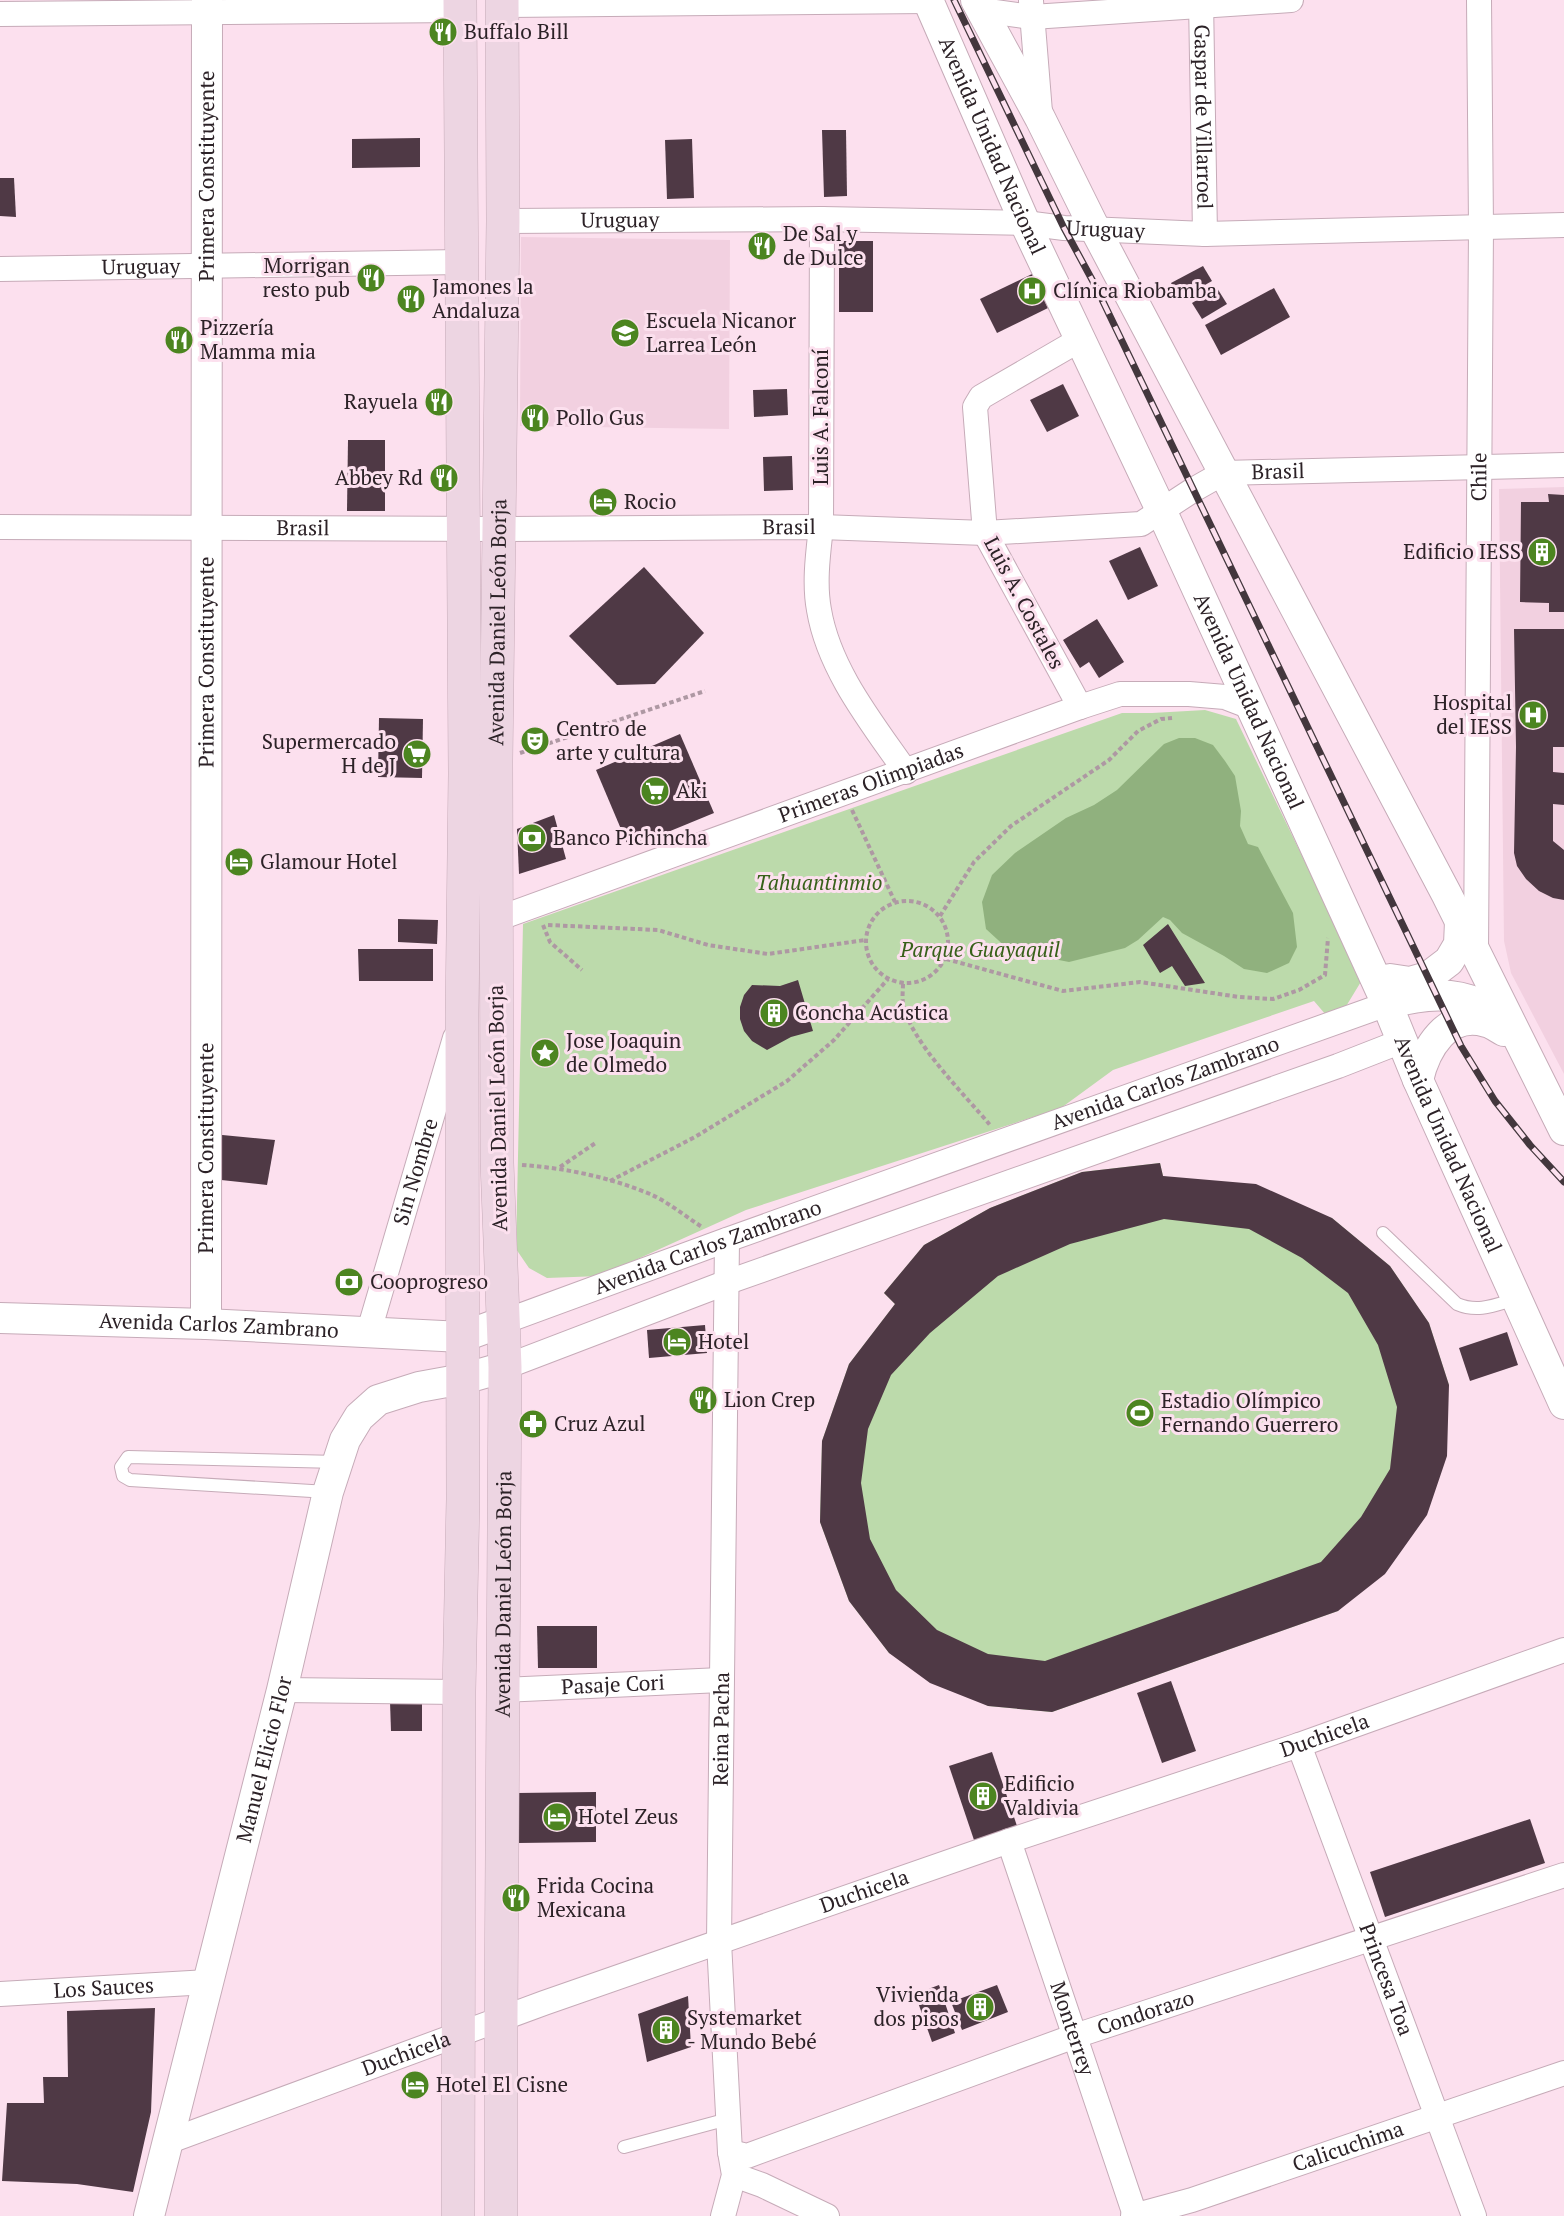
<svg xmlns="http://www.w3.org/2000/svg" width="1564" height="2216" viewBox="0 0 1564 2216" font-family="'PT Serif',serif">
  <rect width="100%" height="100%" fill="#fce0ee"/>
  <g fill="#f2d0e0">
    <path d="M521 237 730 240 729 429 520 426Z"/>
    <path d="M1564 487V1074L1511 973 1504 941 1499 489Z"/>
  </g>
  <g fill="#bcdaab">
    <path d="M1205 710 1236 719 1362 980 1345 1008 1326 1015 1314 1001 1113 1070 1061 1108 746 1210 600 1276 547 1278 529 1268 516 1249 523 924 1122 713H1152Z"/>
    <path d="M1160 1163 1163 1176 1332 1218 1390 1266 1429 1323 1449 1385 1338 1611 1052 1712 988 1706 889 1653 849 1601 820 1522 822 1441 849 1364 895 1304 884 1293 924 1245 990 1208 1082 1172Z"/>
  </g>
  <path fill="#90b17e" d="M1179 738H1195L1213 745 1225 761 1235 776 1241 811 1240 826 1248 844 1258 847 1293 913 1297 947 1289 963 1267 973 1244 969 1224 956 1182 933 1170 920 1163 917 1138 940 1125 948 1069 962 1009 950 986 929 982 902 992 875 1015 853 1066 818 1094 805 1117 790 1164 744Z"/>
  <g fill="#4f3945" fill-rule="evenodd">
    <path d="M822 130H846L847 196 824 197Z"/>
    <path d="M420 138V167L352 168V139Z"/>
    <path d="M692 139 694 198 667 199 665 140Z"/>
    <path d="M0 178H14L16 217 0 216Z"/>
    <path d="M753 237 772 238 771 256 753 254Z"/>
    <rect x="839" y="241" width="34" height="71"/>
    <path d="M1203 266 1212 281 1180 299 1171 283Z"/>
    <path d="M1032 274 1048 308 997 333 980 299Z"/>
    <path d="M1217 288 1227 304 1202 319 1192 303Z"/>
    <path d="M1274 288 1290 317 1221 355 1205 325Z"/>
    <path d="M1063 384 1079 416 1047 432 1030 400Z"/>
    <path d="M787 389 788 415 754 417 753 390Z"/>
    <path d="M348 440H385V511H347Z"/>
    <path d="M792 456 793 490 764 491 763 457Z"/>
    <path d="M1548 494 1564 495V612H1549V603L1520 602 1521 502H1549Z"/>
    <path d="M1140 547 1158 586 1128 600 1109 561Z"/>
    <path d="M644 567 704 633 655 684 617 685 569 636Z"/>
    <path d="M1097 619 1124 662 1099 678 1089 662 1080 668 1063 640Z"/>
    <path d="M1514 629H1564V747H1553V772L1564 773V805L1553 804V841L1564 850V900L1553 898 1539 891 1526 879 1517 866 1514 853 1516 747Z"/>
    <path d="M379 718 423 719 422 778 378 777Z"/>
    <path d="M680 734 714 813 629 848 596 770Z"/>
    <path d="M554 815 566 859 519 874 517 829Z"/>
    <path d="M398 919 438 920 437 944 398 942Z"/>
    <path d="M1168 924 1205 983 1185 986 1172 966 1160 973 1143 945Z"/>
    <path d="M358 949H433V981H359Z"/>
    <path d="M798 980 813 1031 791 1037 767 1050 752 1041 744 1031 740 1019V1007L744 995 752 985 780 986Z"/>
    <path d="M212 1134 275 1140 267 1185 212 1179Z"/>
    <path d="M1160 1163 1163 1176 1256 1184 1332 1218 1390 1266 1429 1323 1449 1385 1447 1456 1427 1515 1385 1574 1338 1611 1052 1712 988 1706 930 1683 889 1653 849 1601 820 1522 822 1441 849 1364 895 1304 884 1293 924 1245 990 1208 1082 1172ZM1164 1219 1249 1229 1302 1258 1348 1293 1378 1345 1397 1407 1390 1469 1361 1517 1321 1562 1045 1661 988 1654 937 1630 896 1590 870 1539 861 1483 868 1429 891 1375 930 1333 998 1276 1070 1244Z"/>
    <path d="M705 1325 707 1353 649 1358 647 1330Z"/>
    <path d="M1507 1332 1518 1365 1470 1381 1459 1348Z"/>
    <path d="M537 1626H597V1668H538Z"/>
    <path d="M1171 1681 1196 1751 1162 1763 1137 1693Z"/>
    <path d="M390 1702 422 1703V1731H391Z"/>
    <path d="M992 1752 1017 1826 974 1840 949 1766Z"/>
    <path d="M596 1792V1842L518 1843 517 1793Z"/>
    <path d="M1530 1819 1545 1863 1385 1917 1370 1872Z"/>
    <path d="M939 1985 955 2033 932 2042 915 1994Z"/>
    <path d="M997 1985 1008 2012 962 2030 951 2002Z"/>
    <path d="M688 1996 691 2047 647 2062 638 2014Z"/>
    <path d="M155 2008 151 2112 133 2192 77 2184 2 2181 7 2103H44L43 2077H68L67 2011Z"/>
  </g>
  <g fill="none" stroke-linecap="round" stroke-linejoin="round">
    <g stroke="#c6abb8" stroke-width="14">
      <g id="service">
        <path d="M1383 1233 1457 1304C1478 1313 1495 1305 1516 1299"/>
        <path d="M328 1492 130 1480 123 1476 121 1467 128 1457 338 1462"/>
        <path d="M624 2147 728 2119"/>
      </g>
    </g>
    <g stroke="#c6abb8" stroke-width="26">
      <g id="minor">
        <path id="s1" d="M1201 0 1205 234"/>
        <path d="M1031 1 1040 112"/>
        <path d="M502 5 928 1"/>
        <path d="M981 10 1032 17 1291 0"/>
        <path d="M0 14 460 10"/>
        <path d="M822 219 821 527C818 554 814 583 819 610 829 670 872 723 906 772"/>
        <path id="s2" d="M503 221 822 219 1025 223 1064 228 1205 234 1564 225"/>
        <path id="s3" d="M0 269 461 262"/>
        <path id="s4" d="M0 527 498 529 821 527 985 533 1141 524 1193 490 1223 473 1564 465"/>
        <path d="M1080 707 985 533 975 407 981 397 1081 339"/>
        <path id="s5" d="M497 919 1080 707 1120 694H1189L1225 697 1251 707"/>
        <path id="s6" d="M1476 951 1481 227 1479 0"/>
        <path id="s7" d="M503 1322 721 1242 1387 1004"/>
        <path id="s8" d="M369 1331 455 1038"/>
        <path d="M505 1367 725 1283 1338 1066 1402 1041"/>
        <path d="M282 1690 459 1692"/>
        <path id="s9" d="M503 1690 721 1680"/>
        <path id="s10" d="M1299 1745 1474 2216"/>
        <path id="s11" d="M1009 1841 1135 2215"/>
        <path id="s12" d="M0 1994 208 1982"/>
        <path id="s13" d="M167 2142 544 2003 1009 1841 1299 1745 1564 1650"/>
        <path id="s14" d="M730 2152 747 2156 1075 2036 1564 1875"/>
        <path d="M734 2175 762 2185 827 2216"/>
        <path id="s15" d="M723 2216 734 2175 730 2152 719 1942 727 1240"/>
        <path id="s16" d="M1133 2216 1192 2200 1564 2073"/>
      </g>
    </g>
    <g stroke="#c6abb8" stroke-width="32">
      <g id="tertiary">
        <path id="s17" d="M928 0 1025 223 1162 512 1387 1004 1418 1080 1564 1404"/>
        <path d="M976 0 1040 118 1095 229 1447 895 1564 1130"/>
        <path d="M1390 979 1410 982 1428 977 1449 961 1459 944 1460 922"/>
        <path d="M1387 1004C1431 991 1479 988 1509 1030"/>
        <path d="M1418 1080C1425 1049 1447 1010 1486 1022 1492 1023 1498 1028 1504 1031"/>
        <path id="s18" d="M0 1318 206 1324 462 1337 503 1322"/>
        <path id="s19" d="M206 1324 207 0"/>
        <path id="s20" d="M149 2216 282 1690 328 1492 345 1440 359 1417 378 1400 419 1387 463 1379 505 1367"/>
      </g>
    </g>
    <g stroke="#c6abb8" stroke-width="34">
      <g id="secondary">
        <path d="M458 2216 459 1692 463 1499 462 1013 465 774 460 0"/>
        <path id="s21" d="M501 2216V2018L505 1367 497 1163 496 761 503 221 502 0"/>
      </g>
    </g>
    <g stroke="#ae98a3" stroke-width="4" stroke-dasharray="4.5 3" stroke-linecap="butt">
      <path d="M520 753 705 691"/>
      <path d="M852 810 895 902"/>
      <circle cx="907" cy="942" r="41"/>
      <path d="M940 916 974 862 1011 826 1109 760 1138 731 1161 719 1172 718"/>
      <path d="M543 925 550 942 582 970"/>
      <path d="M548 925 658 930 708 945 768 954 865 940"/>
      <path d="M946 959 1063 991 1140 982 1239 997 1273 999 1299 990 1325 975 1328 938"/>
      <path d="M903 984C903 990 902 997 903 1003 909 1040 965 1095 990 1125"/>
      <path d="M522 1165C565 1168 609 1177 650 1194 668 1202 685 1216 702 1227"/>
      <path d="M560 1167 597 1142"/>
      <path d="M610 1181 695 1137 787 1081 834 1040 888 979"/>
    </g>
    <use href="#service" stroke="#fff" stroke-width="12"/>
    <use href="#minor" stroke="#fff" stroke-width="24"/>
    <use href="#tertiary" stroke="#fff" stroke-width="30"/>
    <use href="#secondary" stroke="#edd5e2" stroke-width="33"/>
    <g stroke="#43373d" stroke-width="7">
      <path id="rail" d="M954 0 1064 228 1096 287 1461 1046 1495 1101 1530 1145 1564 1182"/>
    </g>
    <use href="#rail" stroke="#fce0ee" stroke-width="4.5" stroke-dasharray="14" stroke-linecap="butt"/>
  </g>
  <defs>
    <g id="restaurant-disc" transform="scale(1.5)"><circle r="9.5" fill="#4c8520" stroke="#fce0ee"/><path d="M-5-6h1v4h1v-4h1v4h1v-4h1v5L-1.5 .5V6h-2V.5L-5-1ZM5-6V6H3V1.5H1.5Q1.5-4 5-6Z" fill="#fff"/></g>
    <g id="hospital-disc" transform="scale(1.5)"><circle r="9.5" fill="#4c8520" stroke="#fce0ee"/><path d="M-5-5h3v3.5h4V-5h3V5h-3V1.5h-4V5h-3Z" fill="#fff"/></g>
    <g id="school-disc" transform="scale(1.5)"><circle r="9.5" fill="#4c8520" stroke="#fce0ee"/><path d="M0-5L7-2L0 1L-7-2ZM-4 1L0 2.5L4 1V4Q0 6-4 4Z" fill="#fff"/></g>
    <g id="hotel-disc" transform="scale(1.5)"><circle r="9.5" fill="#4c8520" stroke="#fce0ee"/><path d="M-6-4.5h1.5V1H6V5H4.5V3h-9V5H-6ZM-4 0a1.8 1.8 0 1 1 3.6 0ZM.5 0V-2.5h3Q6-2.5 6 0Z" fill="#fff"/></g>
    <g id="building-disc" transform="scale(1.5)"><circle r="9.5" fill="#4c8520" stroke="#fce0ee"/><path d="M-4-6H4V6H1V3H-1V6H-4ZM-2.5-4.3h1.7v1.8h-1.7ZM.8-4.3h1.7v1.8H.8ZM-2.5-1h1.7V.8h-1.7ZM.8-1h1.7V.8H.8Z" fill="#fff"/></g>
    <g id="theatre-disc" transform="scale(1.5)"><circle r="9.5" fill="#4c8520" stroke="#fce0ee"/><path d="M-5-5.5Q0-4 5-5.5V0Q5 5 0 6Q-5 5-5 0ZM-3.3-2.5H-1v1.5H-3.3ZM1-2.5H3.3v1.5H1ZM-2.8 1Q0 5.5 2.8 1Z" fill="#fff"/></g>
    <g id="supermarket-disc" transform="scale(1.5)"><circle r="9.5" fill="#4c8520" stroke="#fce0ee"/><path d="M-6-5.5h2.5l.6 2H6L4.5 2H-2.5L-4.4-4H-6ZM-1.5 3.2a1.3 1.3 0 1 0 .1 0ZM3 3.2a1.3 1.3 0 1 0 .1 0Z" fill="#fff"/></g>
    <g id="bank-disc" transform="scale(1.5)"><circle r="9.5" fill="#4c8520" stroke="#fce0ee"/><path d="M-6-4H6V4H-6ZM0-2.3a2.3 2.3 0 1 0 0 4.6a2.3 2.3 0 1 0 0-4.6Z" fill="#fff"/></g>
    <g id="sight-disc" transform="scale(1.5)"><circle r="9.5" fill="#4c8520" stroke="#fce0ee"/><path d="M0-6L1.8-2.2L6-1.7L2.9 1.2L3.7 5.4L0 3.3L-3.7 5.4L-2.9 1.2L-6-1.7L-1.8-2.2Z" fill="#fff"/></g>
    <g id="stadium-disc" transform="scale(1.5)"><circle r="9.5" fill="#4c8520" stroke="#fce0ee"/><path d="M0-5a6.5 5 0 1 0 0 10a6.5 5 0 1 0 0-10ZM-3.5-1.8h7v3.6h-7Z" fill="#fff"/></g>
    <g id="pharmacy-disc" transform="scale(1.5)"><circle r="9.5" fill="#4c8520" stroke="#fce0ee"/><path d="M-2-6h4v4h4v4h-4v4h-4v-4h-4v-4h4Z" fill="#fff"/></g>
  </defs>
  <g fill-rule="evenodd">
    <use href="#restaurant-disc" x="443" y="32"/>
    <use href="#restaurant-disc" x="762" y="246"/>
    <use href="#restaurant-disc" x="371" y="278"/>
    <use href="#hospital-disc" x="1032" y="291"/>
    <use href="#restaurant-disc" x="411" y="299"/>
    <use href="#school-disc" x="625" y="333"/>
    <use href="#restaurant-disc" x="179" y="340"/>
    <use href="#restaurant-disc" x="439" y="402"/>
    <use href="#restaurant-disc" x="535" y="418"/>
    <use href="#restaurant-disc" x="444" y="478"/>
    <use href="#hotel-disc" x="603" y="502"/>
    <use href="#building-disc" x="1542" y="552"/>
    <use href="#hospital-disc" x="1533" y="715"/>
    <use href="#theatre-disc" x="535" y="741"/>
    <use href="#supermarket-disc" x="417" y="754"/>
    <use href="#supermarket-disc" x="655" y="791"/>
    <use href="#bank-disc" x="532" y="838"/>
    <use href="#hotel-disc" x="239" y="862"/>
    <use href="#building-disc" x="774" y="1013"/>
    <use href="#sight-disc" x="545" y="1053"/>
    <use href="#bank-disc" x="349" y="1282"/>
    <use href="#hotel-disc" x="677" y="1342"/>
    <use href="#restaurant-disc" x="703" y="1400"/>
    <use href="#stadium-disc" x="1140" y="1413"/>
    <use href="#pharmacy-disc" x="533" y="1424"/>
    <use href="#building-disc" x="983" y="1796"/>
    <use href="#hotel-disc" x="557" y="1817"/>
    <use href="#restaurant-disc" x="516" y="1898"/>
    <use href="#building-disc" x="980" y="2007"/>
    <use href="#building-disc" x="666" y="2030"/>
    <use href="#hotel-disc" x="415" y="2085"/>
  </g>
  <g text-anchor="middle" stroke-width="6" stroke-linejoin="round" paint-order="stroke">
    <g font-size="21" fill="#2c2227" stroke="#fce0ee" text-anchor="start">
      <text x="464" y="39">Buffalo Bill</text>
      <text x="783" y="241">De Sal y<tspan x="783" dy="24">de Dulce</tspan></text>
      <text x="350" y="273" text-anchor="end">Morrigan<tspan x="350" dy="24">resto pub</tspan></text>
      <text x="432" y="294">Jamones la<tspan x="432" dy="24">Andaluza</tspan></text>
      <text x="1053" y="298">Clínica Riobamba</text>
      <text x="646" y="328">Escuela Nicanor<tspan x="646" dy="24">Larrea León</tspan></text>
      <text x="200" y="335">Pizzería<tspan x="200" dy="24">Mamma mia</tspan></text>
      <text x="418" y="409" text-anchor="end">Rayuela</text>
      <text x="556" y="425">Pollo Gus</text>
      <text x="423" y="485" text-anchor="end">Abbey Rd</text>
      <text x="624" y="509">Rocio</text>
      <text x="1521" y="559" text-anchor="end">Edificio IESS</text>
      <text x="1512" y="710" text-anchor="end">Hospital<tspan x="1512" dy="24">del IESS</tspan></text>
      <text x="556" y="736">Centro de<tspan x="556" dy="24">arte y cultura</tspan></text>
      <text x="396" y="749" text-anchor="end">Supermercado<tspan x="396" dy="24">H de J</tspan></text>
      <text x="676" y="798">Aki</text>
      <text x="553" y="845">Banco Pichincha</text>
      <text x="260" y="869">Glamour Hotel</text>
      <text x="795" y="1020">Concha Acústica</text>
      <text x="566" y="1048">Jose Joaquin<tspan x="566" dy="24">de Olmedo</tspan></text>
      <text x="370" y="1289">Cooprogreso</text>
      <text x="698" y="1349">Hotel</text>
      <text x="724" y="1407">Lion Crep</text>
      <text x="1161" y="1408">Estadio Olímpico<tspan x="1161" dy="24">Fernando Guerrero</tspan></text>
      <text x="554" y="1431">Cruz Azul</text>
      <text x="1004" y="1791">Edificio<tspan x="1004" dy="24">Valdivia</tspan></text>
      <text x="578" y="1824">Hotel Zeus</text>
      <text x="537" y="1893">Frida Cocina<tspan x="537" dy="24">Mexicana</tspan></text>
      <text x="959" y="2002" text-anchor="end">Vivienda<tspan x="959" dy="24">dos pisos</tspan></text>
      <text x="687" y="2025">Systemarket<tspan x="687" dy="24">- Mundo Bebé</tspan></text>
      <text x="436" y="2092">Hotel El Cisne</text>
    </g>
    <g font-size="21" fill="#2c2227" stroke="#fce0ee">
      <text dy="7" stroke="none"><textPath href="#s1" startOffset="117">Gaspar de Villarroel</textPath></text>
      <text dy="7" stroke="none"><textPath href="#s17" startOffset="159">Avenida Unidad Nacional</textPath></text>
      <text dy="7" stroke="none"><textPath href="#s19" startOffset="1148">Primera Constituyente</textPath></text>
      <text dy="7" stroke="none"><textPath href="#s2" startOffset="117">Uruguay</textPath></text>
      <text dy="7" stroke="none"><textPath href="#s2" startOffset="603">Uruguay</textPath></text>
      <text dy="7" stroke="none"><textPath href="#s3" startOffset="141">Uruguay</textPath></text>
      <text transform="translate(821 417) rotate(-90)" y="7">Luis A. Falconí</text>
      <text dy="7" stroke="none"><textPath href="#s4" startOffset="1293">Brasil</textPath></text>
      <text dy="7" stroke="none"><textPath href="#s6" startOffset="474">Chile</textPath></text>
      <text dy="7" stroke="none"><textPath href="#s4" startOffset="303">Brasil</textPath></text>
      <text dy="7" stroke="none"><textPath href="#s4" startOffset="789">Brasil</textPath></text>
      <text transform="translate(1024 603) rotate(62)" y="7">Luis A. Costales</text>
      <text dy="7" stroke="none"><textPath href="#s21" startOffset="1594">Avenida Daniel León Borja</textPath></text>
      <text dy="7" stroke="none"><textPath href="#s19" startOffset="662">Primera Constituyente</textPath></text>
      <text dy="7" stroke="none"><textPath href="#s17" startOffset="771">Avenida Unidad Nacional</textPath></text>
      <text dy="7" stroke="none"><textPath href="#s5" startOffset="398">Primeras Olimpiadas</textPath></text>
      <text dy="7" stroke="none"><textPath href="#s7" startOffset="704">Avenida Carlos Zambrano</textPath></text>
      <text transform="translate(498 1108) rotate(-91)" y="7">Avenida Daniel León Borja</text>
      <text dy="7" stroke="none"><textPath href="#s17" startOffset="1257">Avenida Unidad Nacional</textPath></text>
      <text dy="7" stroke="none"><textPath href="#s19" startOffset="176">Primera Constituyente</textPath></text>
      <text dy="7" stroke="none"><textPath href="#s8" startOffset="166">Sin Nombre</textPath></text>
      <text dy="7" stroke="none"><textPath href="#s7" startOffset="218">Avenida Carlos Zambrano</textPath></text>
      <text dy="7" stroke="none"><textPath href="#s18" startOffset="219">Avenida Carlos Zambrano</textPath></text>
      <text dy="7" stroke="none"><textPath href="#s21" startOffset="622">Avenida Daniel León Borja</textPath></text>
      <text dy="7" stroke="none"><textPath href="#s9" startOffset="110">Pasaje Cori</textPath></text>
      <text dy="7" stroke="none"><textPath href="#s15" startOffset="489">Reina Pacha</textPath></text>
      <text dy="7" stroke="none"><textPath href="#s13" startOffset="1227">Duchicela</textPath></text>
      <text dy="7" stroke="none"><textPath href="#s20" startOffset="471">Manuel Elicio Flor</textPath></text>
      <text dy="7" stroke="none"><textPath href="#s13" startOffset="741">Duchicela</textPath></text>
      <text dy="7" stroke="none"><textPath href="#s10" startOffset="250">Princesa Toa</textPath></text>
      <text dy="7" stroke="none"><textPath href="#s12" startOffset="104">Los Sauces</textPath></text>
      <text dy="7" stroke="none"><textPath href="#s14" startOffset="441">Condorazo</textPath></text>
      <text dy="7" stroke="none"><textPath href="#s11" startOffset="198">Monterrey</textPath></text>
      <text dy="7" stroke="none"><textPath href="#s13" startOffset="255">Duchicela</textPath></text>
      <text dy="7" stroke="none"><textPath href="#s16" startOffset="226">Calicuchima</textPath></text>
    </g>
    <g font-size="21" font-style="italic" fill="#376019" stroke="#fce0ee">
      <text x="819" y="890">Tahuantinmio</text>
      <text x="980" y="957">Parque Guayaquil</text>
    </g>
  </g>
</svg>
